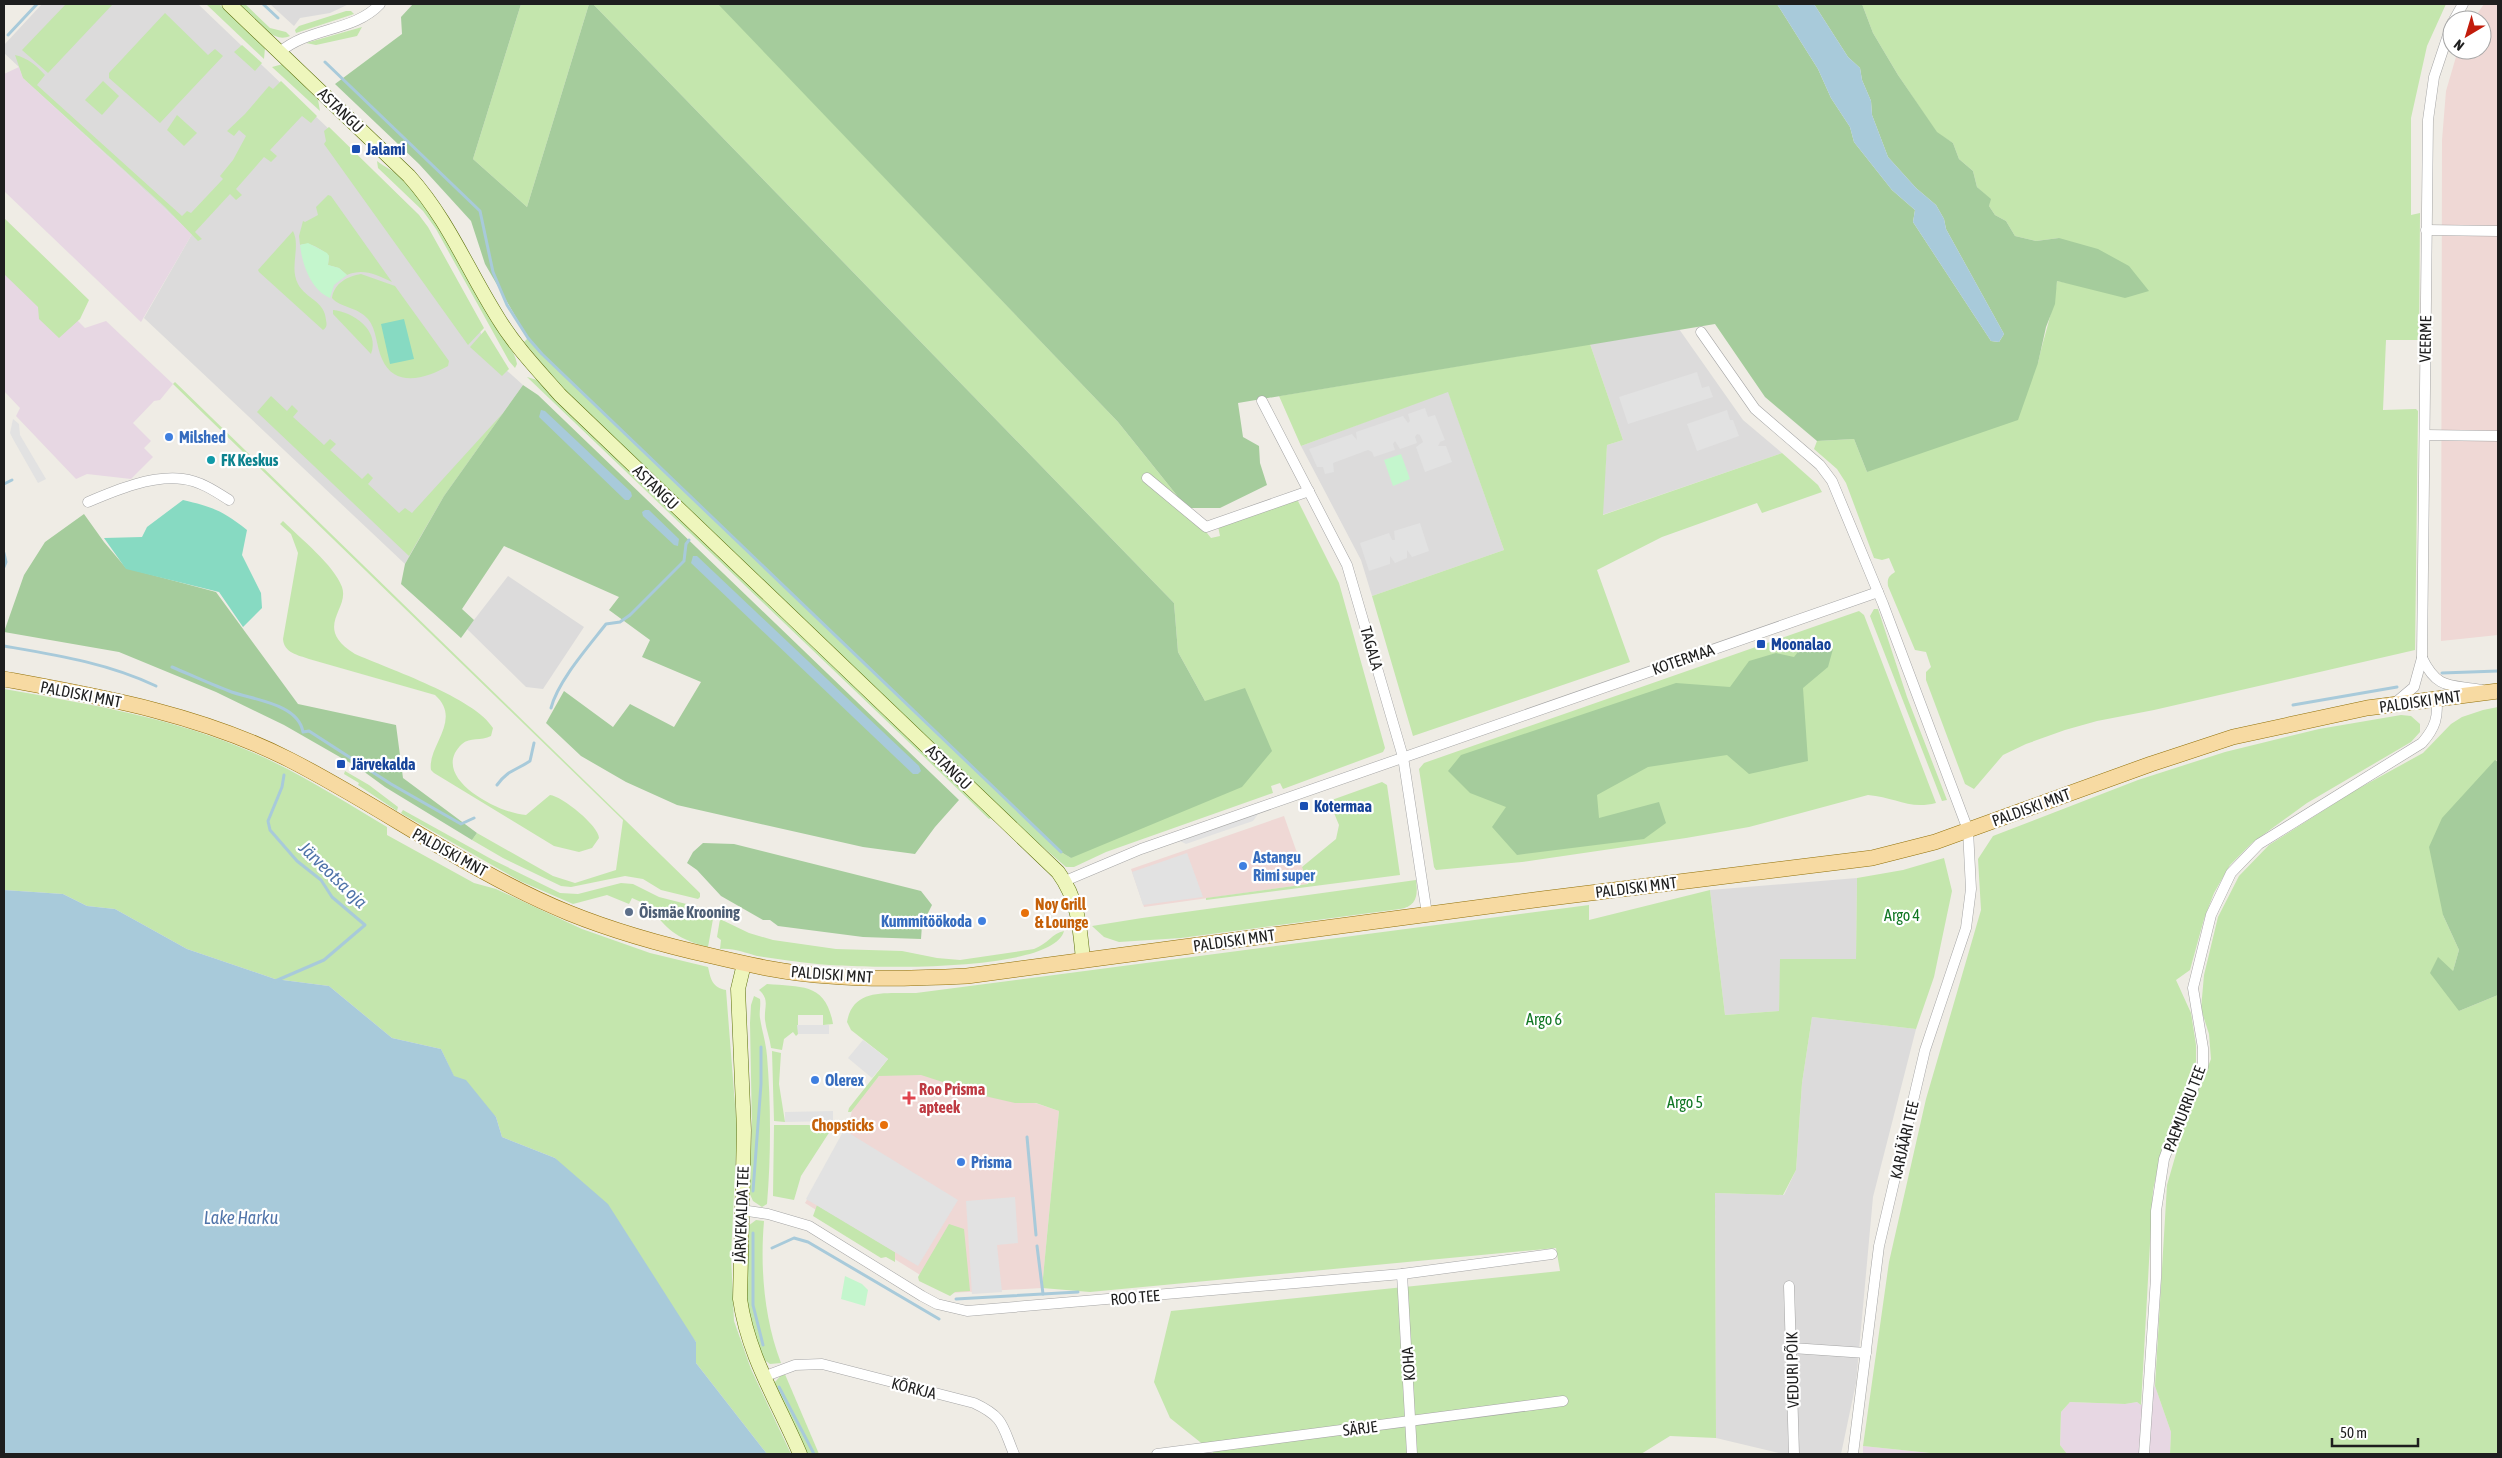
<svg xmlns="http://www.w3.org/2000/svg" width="2502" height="1458" viewBox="0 0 2502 1458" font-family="'Asap Condensed',sans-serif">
  <rect width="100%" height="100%" fill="#efece5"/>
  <g fill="#dcdbdb">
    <path d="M42 4H198L419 215 495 360 523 385 444 496 405 564 144 318 192 234 23 78 19 67 4 53V45Z"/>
    <path d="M270 4H349L330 13 300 18 294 26Z"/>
    <path d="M1679 329 1743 420 1782 453 1602 515 1607 445 1623 440 1590 344Z"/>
    <path d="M1448 391 1504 550 1372 596 1361 560 1301 446Z"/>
    <path d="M508 576 584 627 543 689 526 687 467 629Z"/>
    <path d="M1857 878 1856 960 1781 959 1779 1011 1725 1015 1710 890Z"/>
    <path d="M1812 1017 1916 1029 1873 1197 1856 1383 1841 1454H1783L1716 1438 1715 1193 1784 1195 1796 1170 1802 1083Z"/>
  </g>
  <g fill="#efd8d5">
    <path d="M2484 4H2498V635L2441 641 2442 140 2446 91 2458 50H2482V20H2473Z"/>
    <path d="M1284 816 1308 884 1144 907 1131 869Z"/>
    <path d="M896 1056 1059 1111 1042 1288 949 1293 805 1203 846 1134 853 1107Z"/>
  </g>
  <g fill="#e7d7e3">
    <path d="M19 67 23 78 192 234 141 322 4 191V74Z"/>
    <path d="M4 248 85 328 106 321 173 384 160 400 154 401 133 423 151 441 144 448 153 457 131 479 87 474 76 479 16 416 20 408 4 391Z"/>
    <path d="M2155 1386 2171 1432 2170 1454H2067L2060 1445 2061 1412 2070 1402 2125 1404 2137 1402 2141 1405Z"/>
    <path d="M1863 1446 1940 1454H1863Z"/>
  </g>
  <g fill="#c4e6ad">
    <path d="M66 4H113L48 73 22 50Z"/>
    <path d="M206 4H219L265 48 264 59Z"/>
    <path d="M239 4H245L270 28 286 32 290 36C271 45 252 16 239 4Z"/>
    <path d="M521 4H589L527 207 473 159Z"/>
    <path d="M593 4H719L1118 422 1211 538 1220 536 1218 526 1297 499 1339 583 1385 748 1383 752 1283 789 1280 783 1271 786 1273 793 1106 852 1074 867H1066L1029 835 562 387 524 342 528 338 559 372 1061 852 1071 858 1205 701 1178 652 1174 603Z"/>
    <path d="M1862 4H2446L2427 46 2411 118V215L2420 213 2419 340H2386L2383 410 2416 409 2418 411 2415 650 2154 710 2097 721 2065 730 2026 744 2003 755 1974 789 1965 784 1926 680V672L1931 667 1926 652 1915 650 1888 586C1887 578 1889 576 1895 572L1889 558 1882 560 1874 558 1846 483 1837 469 1814 449 1817 441 1854 439 1867 472 2038 363C2044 335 2054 309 2057 281L2083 286 2059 238 2036 241 2015 236 2006 221 1995 215 1989 206 1990 199 1977 187 1973 171 1959 159 1953 143 1937 133 1898 75 1873 33Z"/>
    <path d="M346 11H351L354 14 296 33 295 30 299 26Z"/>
    <path d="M165 13 208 55 215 49 223 56 160 123 109 78V73Z"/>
    <path d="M362 27 357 36 316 45 306 43Z"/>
    <path d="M242 45 262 63 255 71 234 52Z"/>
    <path d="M15 55C28 58 37 66 45 75L37 85 182 216 187 211 191 213 223 179 220 176 233 160 246 136 239 130 234 136 227 131 245 114 269 86 273 89 281 81 317 116 311 123 302 116 270 150 277 156 271 162 264 157 236 189 242 195 236 200 230 194 195 232 202 239 198 241 165 207 23 78Z"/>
    <path d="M283 64 318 100 320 111 272 67Z"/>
    <path d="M103 81 119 96 102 115 85 100Z"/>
    <path d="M177 115 197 133 184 146 167 130Z"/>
    <path d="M329 127 419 215 428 227 484 328 468 345 324 144 326 141 324 131Z"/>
    <path d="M377 161C384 167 393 170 399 176 436 206 471 282 494 325 502 338 515 350 517 364L515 368 509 361 436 229 423 211 378 168Z"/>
    <path d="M328 195 331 196 392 282C376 275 364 268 347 275L339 268 328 265 329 256C322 249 309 241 300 245L299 236 303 221 305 222 318 215 316 207Z"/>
    <path d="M4 218 89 300 80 319 59 338 39 319 38 307 4 274Z"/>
    <path d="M293 231C301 247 289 267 298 284 306 299 325 301 326 320 327 325 327 327 323 330L259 272 258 270Z"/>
    <path d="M361 274 395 286 449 361 448 366C427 378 395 389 382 359 376 346 377 330 368 319 358 307 339 307 332 298 334 283 348 276 361 274Z"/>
    <path d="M333 310C353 312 380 330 371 354L333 314Z"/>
    <path d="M485 330 509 369 502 376 470 347Z"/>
    <path d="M1590 344 1623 440 1607 445 1603 515 1782 453 1818 485 1822 492 1762 513 1757 503 1662 537 1597 570 1630 662 1413 736 1372 596 1504 550 1448 392 1301 446 1279 396Z"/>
    <path d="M527 377 537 380 581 422 993 817 989 819Z"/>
    <path d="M175 382 700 893V897L698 899 661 890 643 879 625 876 571 887 561 886 503 858 472 840 477 833 553 876 575 883 616 870 623 820 173 384Z"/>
    <path d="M271 396 287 411 292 405 298 411 293 417 324 445 330 439 336 444 330 450 362 479 368 473 373 478 368 484 399 513 405 508 412 513 503 413 444 496 409 556 257 412Z"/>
    <path d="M283 521C300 538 334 565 342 587 350 610 312 627 355 654 389 669 475 698 493 728L491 736C481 741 470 737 462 744 427 777 500 814 526 815L550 795C562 796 599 826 599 838L592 848 579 852 554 846 434 773 431 770C427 746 463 720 435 695L309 659C298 655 284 653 283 639L298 553 291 534 280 524Z"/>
    <path d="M1874 609H1878L1907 697 1947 800 1942 801 1870 616Z"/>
    <path d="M1859 611 1864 615 1936 803C1909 810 1895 797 1868 795L1749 827 1686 838 1522 862 1436 870 1434 867 1419 769 1424 763Z"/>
    <path d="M4 689C88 704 175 718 254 753 300 773 343 801 387 827V835L474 883 496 889 582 929 650 953 708 967C711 980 712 987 726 990L737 1130 731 1256 734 1321 751 1369 791 1454H767L696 1363V1342L555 1158 502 1137 496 1117 454 1077 441 1049 392 1038 329 986 275 979 187 949 115 909 87 906 63 894 4 890Z"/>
    <path d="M2498 707V762L2496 760 2443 915 2459 950 2453 971 2459 1011 2498 995V1454H2170L2171 1432 2155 1386 2167 1185 2184 1126 2211 1059 2209 1034 2201 1009 2204 975 2218 917 2239 876 2269 845 2354 791 2423 753 2451 724 2462 717 2483 710Z"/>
    <path d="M2401 715 2411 716 2420 724V732L2411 742 2307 803 2252 843 2230 865 2214 893 2204 919 2190 970 2176 980 2191 1013 2196 1045V1069L2162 1149 2153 1190 2141 1405 2137 1402 2125 1404 2070 1402 2061 1412 2060 1445 2067 1454H1940L1863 1446 1889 1262 1926 1099 1981 910 1978 859 1993 836 2138 780 2225 752 2319 729Z"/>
    <path d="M345 771 369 785 398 807 397 811 358 785 359 783 344 774Z"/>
    <path d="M1382 782 1387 785 1400 875 1206 900V898L1308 884 1302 867 1336 839 1339 825 1329 801Z"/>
    <path d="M403 810 493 860 560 893 578 894 621 883 633 884 659 897 706 909 713 919 708 947C685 941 671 934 656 915L659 910 632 898 629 904 607 895 573 904 520 881 404 815 401 813Z"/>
    <path d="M1944 858 1952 891 1934 977 1916 1029 1812 1017 1802 1083 1796 1170 1783 1195 1715 1193 1716 1438 1670 1436 1641 1454H1215L1170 1418 1154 1382 1171 1311 1560 1271 1556 1248 1090 1292 1042 1288 1059 1111 1036 1103H1015L989 1097 921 1075 879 1076 851 1112H848L849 1108 888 1059 851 1030 847 1022C853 987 888 994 916 993L1589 905V920L1710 890 1725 1015 1779 1011 1780 959H1856L1857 878 1903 870Z"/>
    <path d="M1416 880C1418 895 1417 906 1400 909L1181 938 1119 942 1104 937 1092 926 1142 918Z"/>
    <path d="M720 919 749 933 773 940 836 949 902 951 937 958 960 960 1034 949C1048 944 1052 933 1064 931 1053 974 857 968 817 964 798 962 777 959 757 956 745 953 734 948 720 949L721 940 717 937Z"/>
    <path d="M767 984C802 987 826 983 833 1024L823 1025V1015H798V1034L796 1036 793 1032 784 1039 782 1050 771 1048C770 1039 766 1029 765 1020 764 1006 770 1000 759 990Z"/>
    <path d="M754 996 760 999C761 1006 759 1012 760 1018 762 1031 766 1043 767 1056 771 1104 771 1156 767 1204L762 1207 753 1201 749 1192 752 1129 750 1023 751 1005Z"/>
    <path d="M772 1051 781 1053 779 1084 785 1122 774 1121Z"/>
    <path d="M774 1125H834L801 1176 794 1200 773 1196Z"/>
    <path d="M817 1205 895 1252V1262L886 1257 881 1258 813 1216Z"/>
    <path d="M756 1220 764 1221C760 1268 764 1318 781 1363L770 1364 763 1359 751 1327 745 1288 748 1226Z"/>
    <path d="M949 1224 964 1229 970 1291 955 1292 950 1296 919 1281 918 1277Z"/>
    <path d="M784 1372 819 1454H807L775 1388V1382Z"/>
  </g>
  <g fill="#a5cc9c">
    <path d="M413 4H521L473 159 527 207 589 4H593L1174 603 1178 652 1205 701 1245 688 1272 751 1242 787 1071 858 1061 852 559 372 528 338 485 264 471 221 419 164 335 84 402 34 401 17Z"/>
    <path d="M718 4H1777L1818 69 1831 98 1850 127 1854 142 1892 190 1915 210 1913 222 1991 341 1999 342 2004 334 1946 229 1944 219 1936 205 1916 188 1888 157 1872 115 1871 101 1862 80 1860 68 1848 57 1814 4H1862L1873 33 1898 75 1937 132 1953 143 1959 159 1973 171 1977 187 1991 199 1989 206 1995 215 2006 221 2015 236 2036 241 2059 238 2098 249 2129 266 2149 291 2125 298 2057 281 2055 304 2046 327 2038 363 2018 420 1867 472 1854 439 1817 441 1765 397 1715 324 1238 403 1243 437 1259 446 1260 463 1267 485 1220 508H1187L1118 422Z"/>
    <path d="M523 385 538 395 959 800 935 827 915 854 863 847 677 805 626 782 581 756 546 723 564 691 613 727 630 704 674 727 701 682 642 657 650 640 609 610 619 597 504 546 462 609 474 620 461 638 401 584 405 564 444 496Z"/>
    <path d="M84 514 104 542 126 568 216 592 298 704 396 725 403 778 477 833 472 840 385 787 359 768 284 725 216 692 119 652 4 632 24 575 45 542Z"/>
    <path d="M1808 639 1833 649 1828 667 1803 688 1808 761 1749 774 1727 755 1648 767 1597 795 1599 818 1659 802 1666 823 1644 839 1517 855 1492 827 1506 807 1470 793 1448 771 1461 755 1676 683 1730 687 1749 661 1776 653 1794 657Z"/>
    <path d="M2495 760 2498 762V995L2459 1011 2430 973 2438 957 2453 971 2459 950 2443 915 2429 847 2442 818Z"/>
    <path d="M703 843 734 844 921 891 932 905 922 925 921 939 863 937 778 926 770 920H763L721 896 697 870 687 863 693 852Z"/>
  </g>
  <g fill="#c4f6cd">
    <path d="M308 243 327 253 329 256 328 265 339 268 347 275 334 285 330 298C311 290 302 264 300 245Z"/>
    <path d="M1401 454 1410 479 1393 486 1384 460Z"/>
    <path d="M845 1276 862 1284 868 1290 865 1306 841 1299Z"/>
  </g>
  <g fill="#87dac2">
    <path d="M404 319 414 359 390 364 381 324Z"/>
    <path d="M183 500C212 507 222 510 247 530L242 555 261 593 262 608 243 627 219 592 126 569 104 538 142 537 147 527Z"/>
  </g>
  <g fill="#e2e2e2">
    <path d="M1697 372 1702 388 1709 386 1713 397 1628 424 1619 397Z"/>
    <path d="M1425 408 1428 417 1435 415 1445 440 1440 442 1438 446H1446L1452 462 1425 472 1416 447 1423 442 1420 435 1417 434 1415 437 1417 443 1400 449 1395 441 1393 444 1395 450 1374 457 1372 452 1368 450 1333 463 1334 472 1325 474 1323 467H1317L1309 449 1352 434 1357 440 1356 432 1403 416 1408 423 1410 421 1408 414Z"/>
    <path d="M1727 410 1730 420H1733L1739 436 1697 451 1687 424Z"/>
    <path d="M13 419 19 424 20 435 46 479 38 483 13 439 10 433Z"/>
    <path d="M1420 523 1429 551 1412 557 1407 550V558L1395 563 1390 556V564L1369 571 1360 543 1389 533 1392 540H1395L1394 531Z"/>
    <path d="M1258 814 1253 821 1206 837 1186 844 1180 841Z"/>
    <path d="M1187 853 1203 897 1143 905 1132 872Z"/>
    <path d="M797 1025H829V1034H798Z"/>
    <path d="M863 1040 888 1059 872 1078 848 1058Z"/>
    <path d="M833 1111V1121L785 1122V1112Z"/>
    <path d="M844 1130 958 1200 918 1266 806 1199Z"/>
    <path d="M1015 1197 1018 1243 997 1245 1002 1292 972 1294 966 1201Z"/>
  </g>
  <g fill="#a8cada">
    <path d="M1777 4H1814L1848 57 1860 68 1862 80 1871 101 1872 115 1888 157 1916 188 1936 205 1944 219 1946 229 2004 334 1999 342 1991 341 1913 222 1915 210 1892 190 1854 142 1850 127 1831 98 1818 69Z"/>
    <path d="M541 410 545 411 631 492 632 496 629 500H625L539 417Z"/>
    <path d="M645 510H649L679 539 678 546 674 545 643 516 642 512Z"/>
    <path d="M693 556H697L919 766 921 771 918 774H913L691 563Z"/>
    <path d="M4 890 63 894 87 906 115 909 187 949 275 979 329 986 392 1038 441 1049 454 1076 466 1080 496 1117 502 1137 555 1158 608 1204 696 1342V1363L767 1454H4Z"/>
  </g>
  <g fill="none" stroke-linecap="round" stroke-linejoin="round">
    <g stroke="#a8cada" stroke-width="3">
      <path d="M263 4 278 18"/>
      <path d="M8 35 37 4"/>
      <path d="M325 62 480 211 493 272 507 305 528 338 542 354 1061 852"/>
      <path d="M4 484 12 480"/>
      <path d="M4 553 6 562 4 567"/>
      <path d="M4 646C56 655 108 663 156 686"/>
      <path d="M172 667C191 675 210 684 229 691 252 700 298 703 303 732L309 731 391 784 461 824 474 818"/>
      <path d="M2442 673 2498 671"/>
      <path d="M2293 705 2397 687"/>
      <path d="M551 708C558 681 588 647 606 624L620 622 630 615 684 561 686 544 689 540"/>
      <path d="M497 785C508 770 515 771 530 761L534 743"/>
      <path d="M273 982 324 960 365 925 332 897 321 880 297 861 270 830 268 821 282 787 284 775"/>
      <path d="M1027 1137 1036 1235"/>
      <path d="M753 1191 761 1084V1047"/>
      <path d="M753 1233V1305L763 1345"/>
      <path d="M1037 1246 1043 1294"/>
      <path d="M772 1248 794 1238 808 1242 939 1319"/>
      <path d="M956 1299 1078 1292"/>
      <path d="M779 1387 814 1454"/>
    </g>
    <g stroke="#a5a5a5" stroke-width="11">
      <g id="street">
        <path d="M2454 20 2463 4"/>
        <path d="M280 52C309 27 354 32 380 4"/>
        <path d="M2426 230 2498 231"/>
        <path d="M1701 332 1755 409 1820 465 1832 481 1883 604 1968 830 1971 889 1966 928 1925 1050 1879 1246 1853 1454"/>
        <path d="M1262 401 1347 565 1403 757 1427 914"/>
        <path d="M2425 435 2498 436"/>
        <path d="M1147 478 1206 527 1309 491"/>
        <path d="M88 502C116 490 152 475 183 479 200 481 215 491 229 500"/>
        <path d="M2422 658C2438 691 2451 684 2482 690"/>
        <path d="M2395 703 2414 687 2422 658 2428 120 2434 77 2452 23"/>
        <path d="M1065 881 1141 849 1878 592"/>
        <path d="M741 1210 768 1214 809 1226 922 1296 937 1304 967 1311 1402 1274 1552 1254"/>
        <path d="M1402 1274 1412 1454"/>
        <path d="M1789 1286 1794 1454"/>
        <path d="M1792 1348 1866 1353"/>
        <path d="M763 1377 795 1365 822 1364 974 1403C1004 1417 1002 1425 1014 1454"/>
        <path d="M1157 1454 1563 1401"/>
        <path d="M2144 1454 2156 1278V1211L2164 1159 2178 1121 2203 1067V1048L2193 988 2211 915 2231 873 2259 844 2422 743C2435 728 2439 717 2436 697"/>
      </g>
    </g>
    <g stroke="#5b700b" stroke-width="15">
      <g id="secondary">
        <path d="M229 4 409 176C449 221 467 269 498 318 515 346 538 370 560 395L1058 872C1078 899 1080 927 1083 960"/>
        <path d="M744 964 738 989 744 1130 740 1299C748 1356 778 1402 800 1454"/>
      </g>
    </g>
    <g stroke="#917008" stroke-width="16">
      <path id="primary" d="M4 679C102 697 200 714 290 760 384 808 471 873 569 913 616 932 663 945 712 956 750 965 789 974 829 976 875 980 921 978 967 976L1542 899 1872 858 1935 842 2151 764 2233 737 2367 708 2498 691"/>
    </g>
    <use href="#street" stroke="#fff" stroke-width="10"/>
    <use href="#secondary" stroke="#eef6bc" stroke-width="14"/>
    <use href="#primary" stroke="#f7daa2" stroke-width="15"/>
  </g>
  <g fill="#1a4fb4" stroke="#fff" stroke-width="2">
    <rect x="351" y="144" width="10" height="10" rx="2.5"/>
    <rect x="1756" y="639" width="10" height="10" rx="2.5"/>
    <rect x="336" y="759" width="10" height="10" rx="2.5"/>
    <rect x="1299" y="801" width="10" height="10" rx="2.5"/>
  </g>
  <g fill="#3f7fe0" stroke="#fff" stroke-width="2">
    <circle cx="169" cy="437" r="5"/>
    <circle cx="1243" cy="866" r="5"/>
    <circle cx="982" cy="921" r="5"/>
    <circle cx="815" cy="1080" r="5"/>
    <circle cx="961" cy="1162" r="5"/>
  </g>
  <circle fill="#0f9aa8" stroke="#fff" stroke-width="2" cx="211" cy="460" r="5"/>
  <circle fill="#5c6f8a" stroke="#fff" stroke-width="2" cx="629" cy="912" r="5"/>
  <g fill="#e8710a" stroke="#fff" stroke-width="2">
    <circle cx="1025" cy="913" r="5"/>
    <circle cx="884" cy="1125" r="5"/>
  </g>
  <path fill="#e0444e" stroke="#fff" stroke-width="2" d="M906.5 1090.5h5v5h5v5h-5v5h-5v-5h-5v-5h5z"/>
  <g text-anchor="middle" stroke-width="4.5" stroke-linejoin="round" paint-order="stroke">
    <g font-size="16" fill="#1e1e1e" stroke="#fff">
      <text transform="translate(341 110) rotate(44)" y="6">ASTANGU</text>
      <text transform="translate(2425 339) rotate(-89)" y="6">VEERME</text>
      <text transform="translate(656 487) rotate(44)" y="6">ASTANGU</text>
      <text transform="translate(1372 648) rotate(74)" y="6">TAGALA</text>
      <text transform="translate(1683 659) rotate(-19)" y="6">KOTERMAA</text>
      <text transform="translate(81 694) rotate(11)" y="6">PALDISKI MNT</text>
      <text transform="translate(2420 701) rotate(-8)" y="6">PALDISKI MNT</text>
      <text transform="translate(949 767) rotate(44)" y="6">ASTANGU</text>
      <text transform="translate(2031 807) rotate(-20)" y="6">PALDISKI MNT</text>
      <text transform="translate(450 852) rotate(29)" y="6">PALDISKI MNT</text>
      <text transform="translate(1636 887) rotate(-7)" y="6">PALDISKI MNT</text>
      <text transform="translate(1234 940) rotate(-8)" y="6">PALDISKI MNT</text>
      <text transform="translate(832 974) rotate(4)" y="6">PALDISKI MNT</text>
      <text transform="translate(2184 1109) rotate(-69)" y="6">PAEMURRU TEE</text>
      <text transform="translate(1904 1140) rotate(-77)" y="6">KARJÄÄRI TEE</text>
      <text transform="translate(741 1215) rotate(-88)" y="6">JÄRVEKALDA TEE</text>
      <text transform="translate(1135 1297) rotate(-5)" y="6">ROO TEE</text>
      <text transform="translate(1408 1364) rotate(-94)" y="6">KOHA</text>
      <text transform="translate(1792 1370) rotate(-91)" y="6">VEDURI PÕIK</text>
      <text transform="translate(914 1388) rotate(14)" y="6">KÕRKJA</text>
      <text transform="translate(1360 1428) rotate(-7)" y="6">SÄRJE</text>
    </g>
    <g font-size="16" font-weight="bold" fill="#164399" stroke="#fff" text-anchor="start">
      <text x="366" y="155">Jalami</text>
      <text x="1771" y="650">Moonalao</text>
      <text x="351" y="770">Järvekalda</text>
      <text x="1314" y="812">Kotermaa</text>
    </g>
    <g font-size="16" font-weight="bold" fill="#366cbe" stroke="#fff" text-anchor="start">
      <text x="179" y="443">Milshed</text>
      <text x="1253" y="863">Astangu<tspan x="1253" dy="18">Rimi super</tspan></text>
      <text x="972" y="927" text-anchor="end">Kummitöökoda</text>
      <text x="825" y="1086">Olerex</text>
      <text x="971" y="1168">Prisma</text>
    </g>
    <g font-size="16" font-weight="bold" fill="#0d838f" stroke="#fff" text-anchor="start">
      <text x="221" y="466">FK Keskus</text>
    </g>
    <g font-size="16" font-weight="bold" fill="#c56008" stroke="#fff" text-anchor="start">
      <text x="1035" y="910">Noy Grill<tspan x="1035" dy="18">&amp; Lounge</tspan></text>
      <text x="874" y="1131" text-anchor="end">Chopsticks</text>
    </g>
    <g font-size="16" font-weight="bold" fill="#4e5e75" stroke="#fff" text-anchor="start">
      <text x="639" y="918">Õismäe Krooning</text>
    </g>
    <g font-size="16" fill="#117724" stroke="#fff">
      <text x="1902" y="921">Argo 4</text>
      <text x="1544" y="1025">Argo 6</text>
      <text x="1685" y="1108">Argo 5</text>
    </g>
    <g font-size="16" font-weight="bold" fill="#be3a42" stroke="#fff" text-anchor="start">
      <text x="919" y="1095">Roo Prisma<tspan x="919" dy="18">apteek</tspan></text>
    </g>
    <g font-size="18" font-style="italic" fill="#5074a9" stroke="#fff">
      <text transform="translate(333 875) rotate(44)" y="6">Järveotsa oja</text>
      <text x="241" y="1224">Lake Harku</text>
    </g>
  </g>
  <rect width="2502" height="1458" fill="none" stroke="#1e1e1e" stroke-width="10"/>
  <g transform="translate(2467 35) rotate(218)"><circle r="24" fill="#ffffff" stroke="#a5a5a5"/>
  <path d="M0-4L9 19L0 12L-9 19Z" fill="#c21c0b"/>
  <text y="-8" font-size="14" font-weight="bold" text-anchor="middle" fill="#1e1e1e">N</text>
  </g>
  <path d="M2332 1438v8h86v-8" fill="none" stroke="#1e1e1e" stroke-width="2.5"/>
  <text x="2340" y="1438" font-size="15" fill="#1e1e1e" stroke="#ffffff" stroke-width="4" paint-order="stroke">50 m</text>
</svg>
